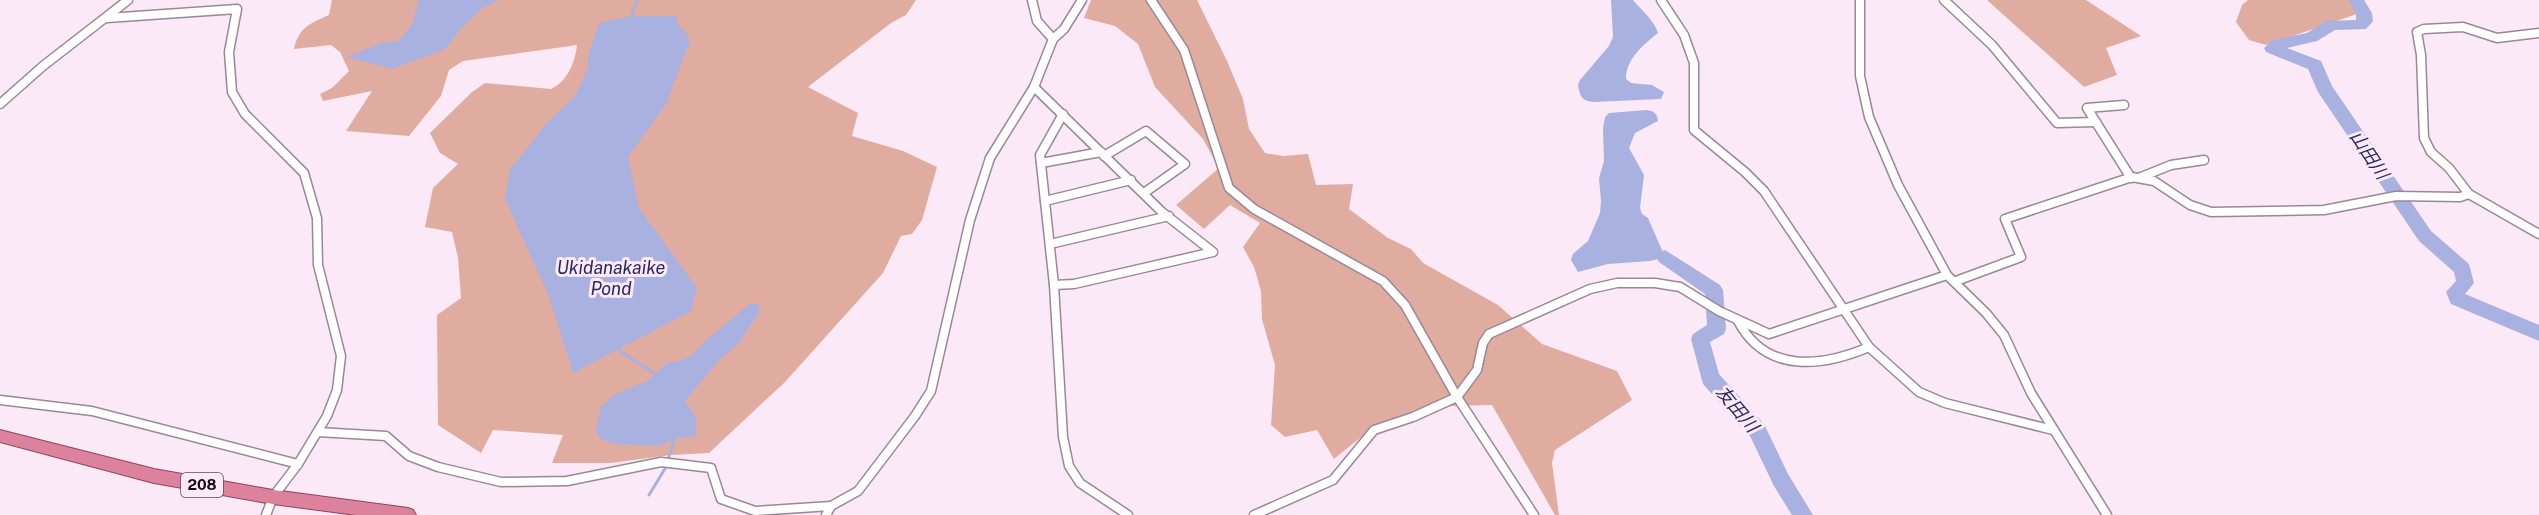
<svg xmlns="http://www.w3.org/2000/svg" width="2539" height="515" viewBox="0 0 2539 515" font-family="'Public Sans','Noto Sans JP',sans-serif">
  <rect width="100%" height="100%" fill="#fce9f7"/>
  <g fill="#e1aca0">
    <path d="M332 0H916L906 15 891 23 808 87 858 113 852 136 903 151 937 167 922 220 912 234 901 236 883 273 785 382 709 453 671 455 611 463H552L563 435 493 430 481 453 438 425 437 315 461 298 458 258 452 232 425 227 433 188 458 164 440 153 430 133 472 92 485 83 551 89C568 81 575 62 577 45L463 61 449 70 441 96 409 136 346 131 372 91 323 101 320 94 332 88 349 71 340 52 331 45 294 49C299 27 309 24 329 15Z"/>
    <path d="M1091 0H1197L1227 61 1243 99 1249 129 1265 153 1283 156 1308 154 1316 185 1353 184 1349 209 1388 238 1411 249 1423 263 1498 305 1542 344 1617 371 1632 400 1555 450 1552 463 1559 515H1555L1492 405 1451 406 1413 419 1376 425 1334 459 1317 430 1285 437 1271 425 1275 365 1262 319 1261 291 1254 267 1243 247 1260 223 1230 205 1204 229 1176 205 1219 168 1203 139 1155 87 1138 44 1115 26 1084 18Z"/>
    <path d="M1987 0H2086L2141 36 2106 48 2117 75 2084 87Z"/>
    <path d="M2248 0H2351L2357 14 2266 45 2249 40 2236 22 2242 5Z"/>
  </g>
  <g fill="#a8b1df">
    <path d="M419 0H498L481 9 462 28 445 49 392 69 347 57 380 43 399 41 412 24Z"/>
    <path d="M1611 0H1633C1642 11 1654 20 1658 33 1643 45 1626 59 1626 79L1631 83 1652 85 1664 92 1661 99 1594 102C1582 101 1580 97 1578 85L1580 80 1609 46 1613 37Z"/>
    <path d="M631 16H677L678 25 686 32 690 41 666 104 628 157 639 208 697 288 691 311 573 373 548 294 505 199 510 169 547 123 575 96 588 68V56L599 23Z"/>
    <path d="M1646 110C1654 111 1657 113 1658 121L1635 133 1629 148 1644 175 1640 208 1642 214 1648 218 1665 257 1650 261 1608 264 1578 272 1571 260 1573 254 1588 241 1600 213 1601 201 1599 178 1604 161 1603 128 1605 117 1609 113Z"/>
    <path d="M752 302 758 305 760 311 738 344 718 361 685 401 696 418V436L677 438 658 446 613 444 598 437 596 429 601 407 614 395 649 380 668 362H676L692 355 705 341Z"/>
  </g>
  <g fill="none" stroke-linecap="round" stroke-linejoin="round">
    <g stroke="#a8b1df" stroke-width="3">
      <path d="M631 18 637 0"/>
      <path d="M618 346V350L657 375"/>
      <path d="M649 495 666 467 675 436"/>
    </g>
    <g fill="#a8b1df" fill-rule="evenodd">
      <path d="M2348 0H2364L2372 13 2373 21 2366 29 2335 30 2317 41 2287 48 2321 61 2332 86 2431 231 2469 264 2474 283 2465 294 2539 325V341L2451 304 2446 292 2456 281 2454 272 2419 241 2318 92 2308 69 2266 52 2264 48 2273 40 2307 33 2326 21 2356 20V13Z"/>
      <path d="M1665 250 1720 285 1723 290 1726 329 1724 334 1710 342 1719 374 1764 424 1788 474 1813 515H1792L1774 486 1750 436 1703 384 1691 339 1693 334 1707 325 1705 294 1659 262 1656 257 1659 252Z"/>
    </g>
    <g stroke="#998895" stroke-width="11">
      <g id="minor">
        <path d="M1032 0 1037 21 1053 39"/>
        <path d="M1151 0 1184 50 1229 188 1254 209 1383 281 1405 305 1457 397 1534 515"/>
        <path d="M1661 0 1684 35 1694 63V130L1745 172 1764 191 1869 347 1919 392 1945 403 2053 430"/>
        <path d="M1860 0V76L1869 117 1898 185 1947 275 1986 313 2004 335 2031 393 2107 515"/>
        <path d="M1944 0 1992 45 2057 123 2096 122"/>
        <path d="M107 18 237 9 229 52 232 92 245 114 304 173 317 218 318 265 341 356 337 390 327 416 298 464 273 497 266 515"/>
        <path d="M1034 87 1162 212 1213 252 1074 284 1054 285 1063 437 1069 466 1080 483 1128 515"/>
        <path d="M0 104 43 66 128 0"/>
        <path d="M2124 105 2087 108 2131 178"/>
        <path d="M1104 156 1146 131 1185 164 1144 193"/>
        <path d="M1041 163 1101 152"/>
        <path d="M2141 177 2171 165 2204 160"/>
        <path d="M2469 194 2449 168 2431 152 2424 138 2421 55 2417 32 2424 29 2463 27 2497 38 2539 33"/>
        <path d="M1045 201 1131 180"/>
        <path d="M1050 244 1169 216"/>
        <path d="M1956 281 2021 257 2005 219 2132 177 2154 181 2190 205 2211 212 2324 210 2396 196 2460 197 2469 194 2539 234"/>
        <path d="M1054 285 1040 155 1063 114"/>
        <path d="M1738 321C1766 374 1822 367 1869 347"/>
        <path d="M0 400 92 411 298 464"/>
        <path d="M318 432 386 436 409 456 438 467 501 482 567 481 661 462 711 468 721 499 755 511 831 506"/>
        <path d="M826 515 831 506 858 491 915 416 931 391 970 220 990 158 1034 87 1053 39 1064 29 1082 0"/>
        <path d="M1254 515 1333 480 1374 430 1413 417 1457 397 1477 370 1483 343 1489 334 1590 289 1617 283H1655L1680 287 1719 311 1769 334 1947 275"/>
      </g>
    </g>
    <g stroke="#8f455c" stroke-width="2">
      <path id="trunk" d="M0 430 154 469 273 490 408 508 413 510 416 515H356L273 504 154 483 0 442Z"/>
    </g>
    <use href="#minor" stroke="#fff" stroke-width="8"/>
    <use href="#trunk" fill="#dc829c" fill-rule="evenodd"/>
  </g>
  <g text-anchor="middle" stroke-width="6" stroke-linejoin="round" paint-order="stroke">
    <rect fill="#fce9f7" stroke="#584e56" stroke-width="1.5" x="181" y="473" width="42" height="24" rx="4.5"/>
    <g font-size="15" font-weight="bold" fill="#120c11">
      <text x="202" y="490">208</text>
    </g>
    <g font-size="18" font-style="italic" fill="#262a60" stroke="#fce9f7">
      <text transform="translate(2369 155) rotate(56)" y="6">山田川</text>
      <text x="611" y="274">Ukidanakaike<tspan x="611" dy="21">Pond</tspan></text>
      <text transform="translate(1737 409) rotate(50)" y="6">友田川</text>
    </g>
  </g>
</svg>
